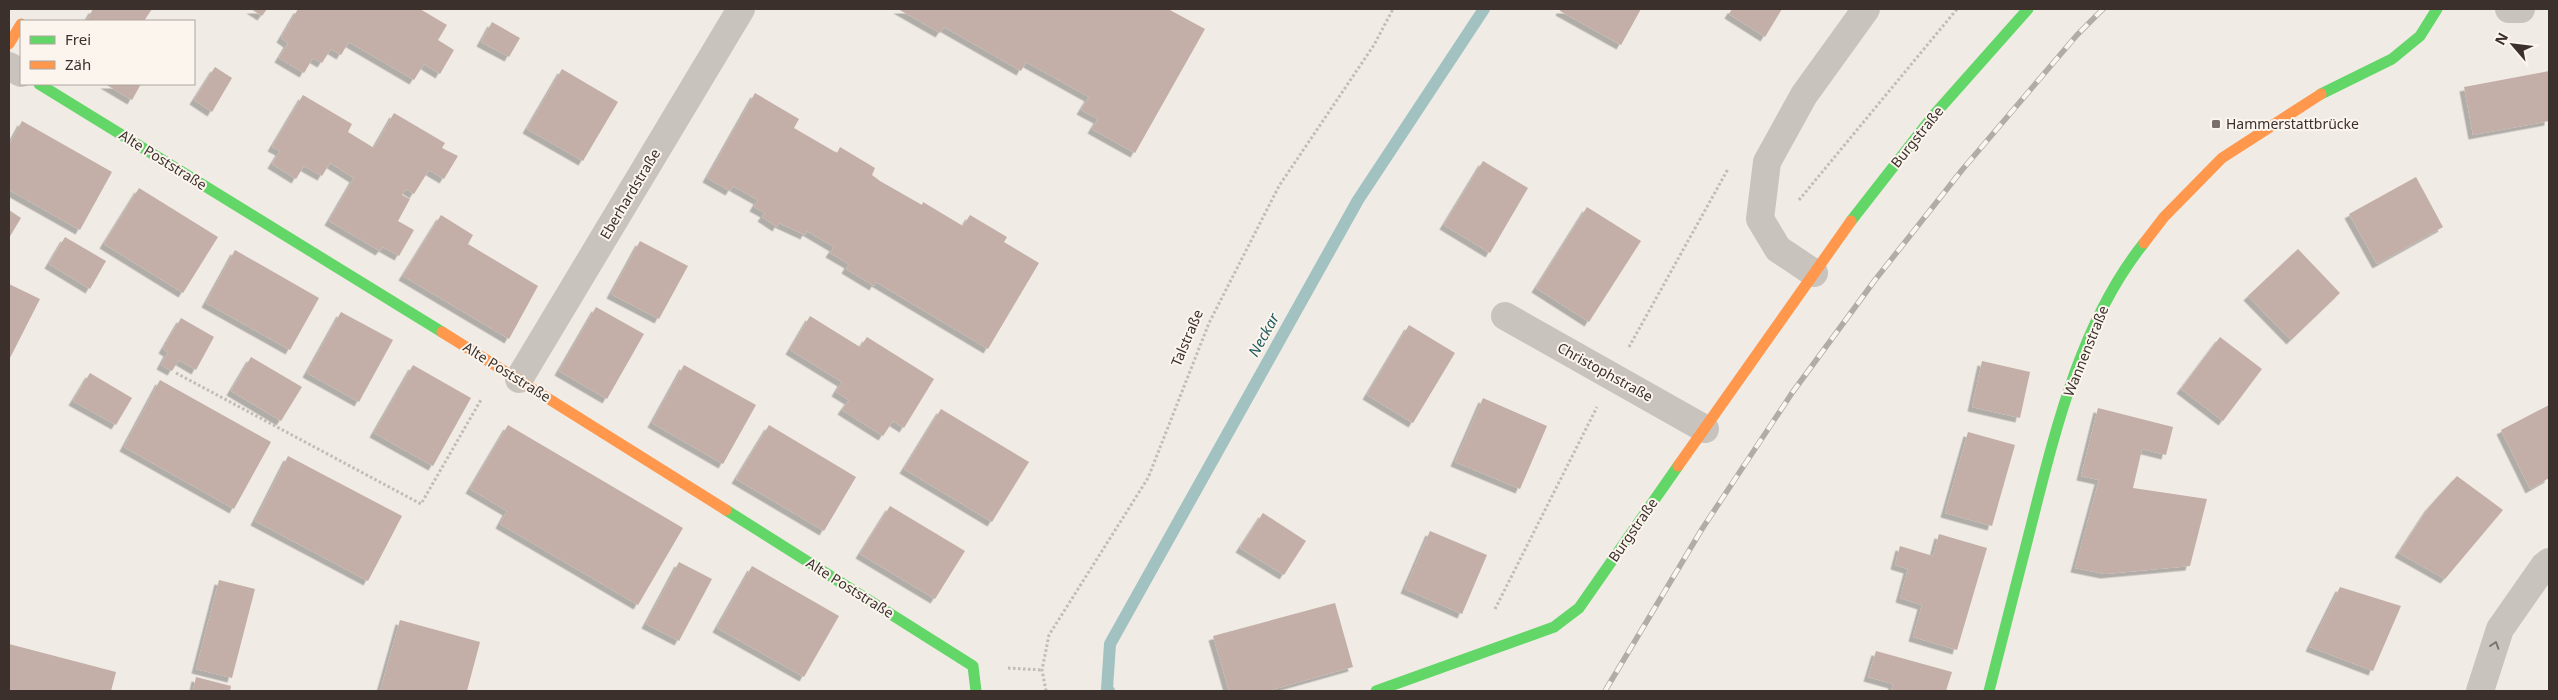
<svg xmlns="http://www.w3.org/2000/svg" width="2558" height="700" viewBox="0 0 2558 700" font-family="'Noto Sans',sans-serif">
  <defs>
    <filter id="shadow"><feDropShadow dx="-4.5" dy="4.5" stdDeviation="0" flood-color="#0004"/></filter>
  </defs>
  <rect width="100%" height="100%" fill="#f0ebe5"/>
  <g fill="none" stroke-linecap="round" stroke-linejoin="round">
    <path stroke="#a1c2c1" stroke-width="12" d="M1109 691 1107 689 1110 644 1358 200 1484 9"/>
  </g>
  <g fill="#c3afa7" filter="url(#shadow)">
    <path d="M93 9H152L144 21H86Z"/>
    <path d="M251 9H267L262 16Z"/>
    <path d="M298 9H420L447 25 438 40 454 50 440 74 424 64 414 80 349 42 341 55 331 49 322 63 313 58 304 73 279 58 288 43 281 38Z"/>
    <path d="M898 9H1168L1205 29 1135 153 1092 129 1098 119 1081 110 1089 97 1026 62 1021 71 944 27 940 33Z"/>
    <path d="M1561 9H1641L1621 45 1560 11Z"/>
    <path d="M1732 9H1782L1765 37 1729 14Z"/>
    <path d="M492 22 520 38 509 57 481 42Z"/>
    <path d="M215 67 232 78 212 112 194 100Z"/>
    <path d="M562 69 618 102 583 161 527 129Z"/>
    <path d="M2549 71V121L2473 135 2464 87Z"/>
    <path d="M105 84H141L132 100Z"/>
    <path d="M755 93 799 119 794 128 837 153 840 147 875 168 872 175 880 181 922 205 923 202 963 226 970 215 1007 237 1004 242 1039 263 988 349 876 282 874 286 846 269 849 264 830 253 834 247 807 231 805 235 779 223 777 227 762 217 765 213 754 207 758 200 733 186 730 191 707 178Z"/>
    <path d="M303 95 352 124 348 132 374 148 394 113 445 143 442 148 458 156 444 179 429 170 414 194 406 189 402 195 410 199 398 221 414 230 399 256 383 247 380 251 329 221 354 178 330 163 322 176 304 166 296 179 272 164 280 151 272 147Z"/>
    <path d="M22 121 112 172 80 230 9 190V145Z"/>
    <path d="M1483 161 1528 188 1490 253 1444 225Z"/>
    <path d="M2416 177 2443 227 2377 264 2349 214Z"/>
    <path d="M139 188 218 237 183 293 104 244Z"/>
    <path d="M1587 207 1641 241 1589 322 1536 288Z"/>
    <path d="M9 210 21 218 9 238Z"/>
    <path d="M441 215 473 235 468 244 538 286 509 339 403 276Z"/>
    <path d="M65 237 106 261 90 289 49 264Z"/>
    <path d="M640 241 688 266 659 319 611 294Z"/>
    <path d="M2298 249 2340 293 2291 340 2248 296Z"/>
    <path d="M235 250 319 298 290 350 206 303Z"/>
    <path d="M9 284 40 299 9 360Z"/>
    <path d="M596 307 644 334 607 399 559 371Z"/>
    <path d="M341 312 393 340 359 402 307 373Z"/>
    <path d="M810 316 860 347 867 337 934 379 904 428 893 421 883 436 842 410 849 400 836 392 842 382 790 350Z"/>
    <path d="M181 318 214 337 196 370 179 360 172 371 161 365 168 352 163 349Z"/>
    <path d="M1409 325 1455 353 1413 423 1367 395Z"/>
    <path d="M2220 337 2262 369 2223 421 2181 389Z"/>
    <path d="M251 357 302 387 281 421 231 391Z"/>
    <path d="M1982 361 2030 372 2020 418 1972 407Z"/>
    <path d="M413 365 471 398 433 466 374 433Z"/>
    <path d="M684 365 756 405 723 464 652 423Z"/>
    <path d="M90 373 132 398 116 425 73 401Z"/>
    <path d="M160 380 271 442 234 509 124 447Z"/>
    <path d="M1483 398 1547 426 1520 489 1455 462Z"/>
    <path d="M2549 405V478L2530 489 2501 430Z"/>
    <path d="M2098 408 2173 427 2166 455 2142 449 2133 488 2207 499 2190 566 2105 574 2075 568 2099 480 2081 476Z"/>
    <path d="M941 409 1029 462 992 522 904 469Z"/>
    <path d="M508 425 683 528 638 605 500 524 507 511 470 489Z"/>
    <path d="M769 425 856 477 824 531 736 479Z"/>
    <path d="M1968 432 2015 445 1992 526 1945 513Z"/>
    <path d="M288 456 402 516 368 581 255 521Z"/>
    <path d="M2457 476 2503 510 2445 579 2399 553 2429 507Z"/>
    <path d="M890 506 965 551 935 599 860 554Z"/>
    <path d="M1263 513 1306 541 1284 575 1240 548Z"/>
    <path d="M1430 531 1487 555 1462 614 1405 589Z"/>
    <path d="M1939 534 1987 548 1957 650 1913 637 1922 605 1900 598 1908 569 1895 565 1900 546 1933 556Z"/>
    <path d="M679 562 712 579 679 641 646 624Z"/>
    <path d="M752 566 839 616 804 677 717 628Z"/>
    <path d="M219 580 255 589 232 678 196 669Z"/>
    <path d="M2340 587 2401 606 2373 671 2310 647Z"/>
    <path d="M1335 603 1353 667 1267 691H1229L1213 636Z"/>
    <path d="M400 620 480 642 467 691H380Z"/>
    <path d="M9 644 116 672 111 691H9Z"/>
    <path d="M1876 651 1952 672 1946 691H1891L1893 684 1868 677Z"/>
    <path d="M196 677 231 686 230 691H193Z"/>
  </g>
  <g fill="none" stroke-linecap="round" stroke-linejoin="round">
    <g stroke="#c2bbb6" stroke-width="3" stroke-dasharray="2.5 2.5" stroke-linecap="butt">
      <path d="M1799 200 1957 9"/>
      <path d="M1629 347 1728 169"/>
      <path d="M176 373 421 504 482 398"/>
      <path d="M1495 609 1597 407"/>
      <path d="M1008 668 1042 670"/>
      <path d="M1046 691 1042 670 1049 635 1148 478 1209 323 1279 186 1374 45 1393 9"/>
    </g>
    <g stroke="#c9c3be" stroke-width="28">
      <path d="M2509 9H2521"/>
      <path d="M9 66 21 73"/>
      <path d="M1814 273 1778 249 1760 219 1767 162 1804 95 1866 9"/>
      <path d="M1505 316 1705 429"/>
      <path d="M519 379 741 9"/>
      <path d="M2480 691 2500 629 2544 566 2549 562"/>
    </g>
    <g stroke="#63d668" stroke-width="11">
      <path d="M39 84 442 332"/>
      <path d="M2321 94 2392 59 2420 36 2437 9"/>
      <path d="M1851 221 1933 116 2028 9"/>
      <path d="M726 510 973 666 976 691"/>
      <path d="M1376 691 1554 627 1579 608 1678 466"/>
      <path d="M1989 691C2003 635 2018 578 2032 522 2056 427 2082 320 2144 243"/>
    </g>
    <g stroke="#ff974d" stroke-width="11">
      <path d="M9 44 21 24"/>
      <path d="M2144 243 2164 217 2222 158 2321 94"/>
      <path d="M442 332 726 510"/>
      <path d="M1678 466 1851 221"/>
    </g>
    <g stroke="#b1aca8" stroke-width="5.5">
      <path id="rail" d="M1605 691 1702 529 1792 393 1875 280 1962 170 2077 35 2103 9"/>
    </g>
    <use href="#rail" stroke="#fbf5ee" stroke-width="4" stroke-dasharray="11" stroke-linecap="butt"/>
  </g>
  <defs><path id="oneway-chevron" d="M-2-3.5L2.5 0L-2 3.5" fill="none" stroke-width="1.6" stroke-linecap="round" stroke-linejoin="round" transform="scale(1.25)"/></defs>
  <use stroke="#7b726d" href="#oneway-chevron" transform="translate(2495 645) rotate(-72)"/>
  <rect fill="#7a716c" stroke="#fbf5ee" stroke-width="2" x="2211" y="119" width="10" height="10" rx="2.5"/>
  <g text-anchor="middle" stroke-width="4" stroke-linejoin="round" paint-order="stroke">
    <g font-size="14" fill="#3b302b" stroke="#fbf5ee" text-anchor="start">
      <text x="2226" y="129">Hammerstattbrücke</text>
    </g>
    <g font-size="14" fill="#3b302b" stroke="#fbf5ee">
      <text transform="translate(1917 137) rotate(-51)" y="5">Burgstraße</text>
      <text transform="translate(163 160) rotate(32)" y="5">Alte Poststraße</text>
      <text transform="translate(630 194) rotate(-59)" y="5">Eberhardstraße</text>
      <text transform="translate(1187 338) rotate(-67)" y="5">Talstraße</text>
      <text transform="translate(2086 351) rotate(-68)" y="5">Wannenstraße</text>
      <text transform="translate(507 372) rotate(32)" y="5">Alte Poststraße</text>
      <text transform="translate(1605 372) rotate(29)" y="5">Christophstraße</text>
      <text transform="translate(1633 530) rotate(-55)" y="5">Burgstraße</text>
      <text transform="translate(850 588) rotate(32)" y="5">Alte Poststraße</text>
    </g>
    <g font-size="15" font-style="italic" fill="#1f5a5e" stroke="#fbf5ee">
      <text transform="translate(1264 335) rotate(-61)" y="5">Neckar</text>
    </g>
  </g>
  <rect width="2558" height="700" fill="none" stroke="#3b302b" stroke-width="20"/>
  <rect x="20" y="20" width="175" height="65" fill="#fbf5ee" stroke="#aea6a0"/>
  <rect x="30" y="36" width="25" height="8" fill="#63d668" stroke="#aea6a0"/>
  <text x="65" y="45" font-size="15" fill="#3b302b">Frei</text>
  <rect x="30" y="61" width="25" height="8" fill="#ff974d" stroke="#aea6a0"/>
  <text x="65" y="70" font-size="15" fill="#3b302b">Zäh</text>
  <g transform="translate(2513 45) rotate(298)" stroke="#fbf5ee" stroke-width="4" paint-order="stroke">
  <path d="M0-4L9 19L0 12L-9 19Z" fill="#3b302b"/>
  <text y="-8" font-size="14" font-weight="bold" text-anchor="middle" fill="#3b302b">N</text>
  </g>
</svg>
